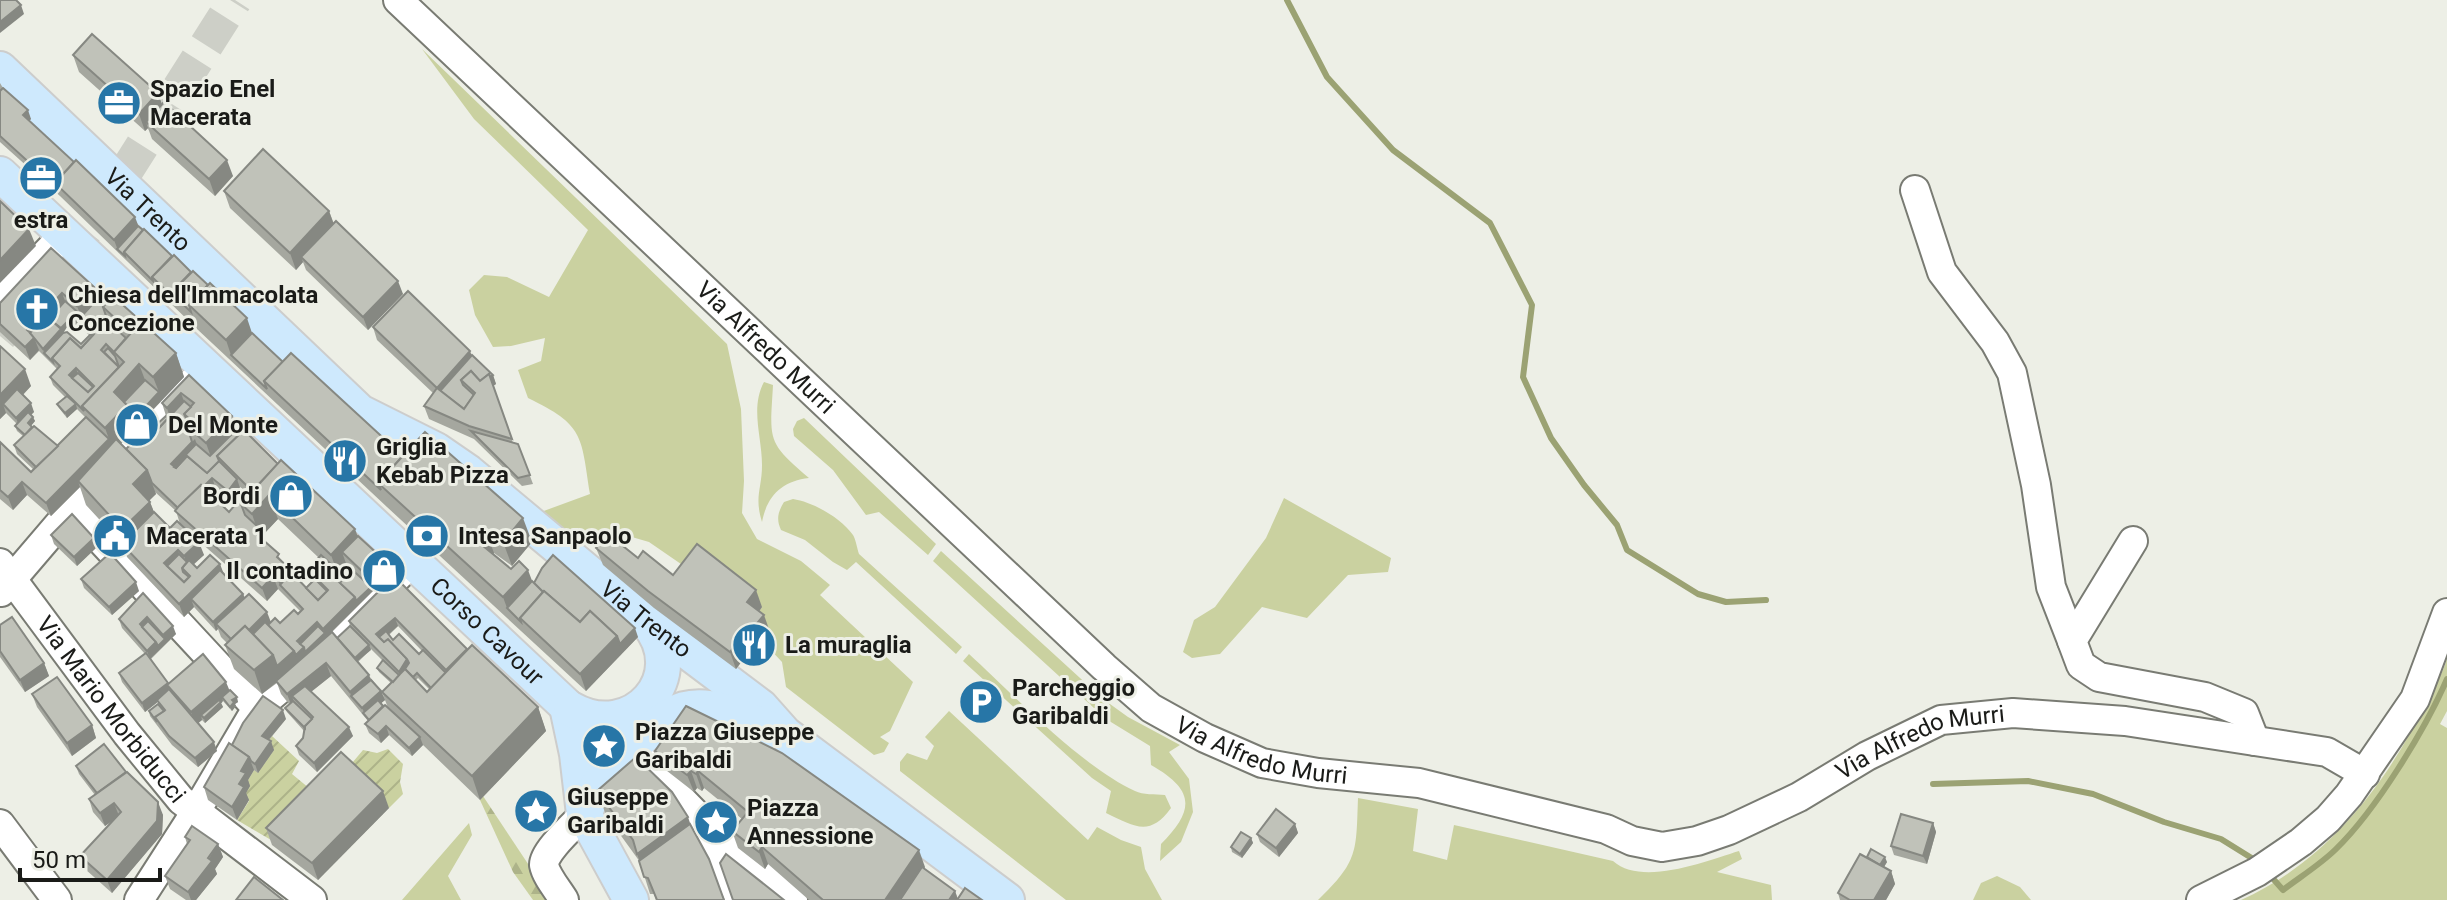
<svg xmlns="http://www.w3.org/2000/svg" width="2447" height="900" viewBox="0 0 2447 900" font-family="Roboto,sans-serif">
  <defs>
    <pattern id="forest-firs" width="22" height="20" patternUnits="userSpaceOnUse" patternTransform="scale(2)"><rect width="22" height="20" fill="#cad1a0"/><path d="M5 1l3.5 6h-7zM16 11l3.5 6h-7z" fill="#adb389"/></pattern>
    <pattern id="garden-furrows" width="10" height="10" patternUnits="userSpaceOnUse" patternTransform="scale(2)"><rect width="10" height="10" fill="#cad1a0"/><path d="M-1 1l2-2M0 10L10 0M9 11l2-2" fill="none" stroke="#adb389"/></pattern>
  </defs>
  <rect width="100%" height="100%" fill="#edefe6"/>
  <g fill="#cad1a0">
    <path d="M422 49 727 344 741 409 744 481 742 513 757 539 801 561 830 585 820 595 913 682 890 731 880 737 889 743 884 752 874 755 786 687 782 662 767 646 770 632 753 619 762 607 694 573 649 542 625 535 576 548 541 512 590 494C581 435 584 425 528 398L518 370 541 361 545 338 511 346 493 347 475 315 469 290 484 275 507 277 549 297 588 230 474 119Z"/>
    <path d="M764 382 773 385C770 440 766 442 809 478 782 481 767 496 762 522 754 496 762 489 762 465 762 437 750 408 764 382Z"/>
    <path d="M804 418 936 544 928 555 879 512 866 515 833 470 794 436 793 429 797 421Z"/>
    <path d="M1284 498 1391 558 1388 572 1348 575 1307 618 1262 607 1220 654 1192 658 1183 652 1194 620 1215 607 1266 538Z"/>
    <path d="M793 499C813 502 841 518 853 535 856 540 857 548 859 554L962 647 956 654 856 562 847 570 833 562 805 540 781 530C776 519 778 512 784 502Z"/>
    <path d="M941 551 1103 699 1128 717 1180 745 1169 752 1189 779 1193 812 1181 842 1160 861 1161 844C1195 810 1195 790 1151 765L1150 746 1106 719 933 561Z"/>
    <path d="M969 654C1015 696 1079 765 1135 791 1143 795 1155 794 1165 795L1171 808C1150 837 1135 827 1106 813L1111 791 1092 778 963 661Z"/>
    <path d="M2447 658V711L2440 724 2447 728V900H2241C2325 863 2388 783 2426 702 2434 687 2443 674 2447 658Z"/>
    <path d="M949 711 1088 840 1097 827 1121 840 1141 847 1145 869 1162 900H1066L900 771V762L907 753 927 760 934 746 925 737Z"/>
    <path d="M1358 798 1418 809 1413 851 1447 860 1454 825 1613 861C1642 887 1706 861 1739 851L1742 859 1717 872 1771 885 1772 900H1318C1359 861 1356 851 1358 798Z"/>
    <path d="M469 823 472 835 448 876 461 900H402Z"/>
    <path d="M1997 876 2020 887 2031 900H1973L1981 883Z"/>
  </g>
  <path fill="url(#forest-firs)" d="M483 796 552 900H533L513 872 480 800Z"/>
  <g fill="url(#garden-furrows)">
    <path d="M272 736 299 761 292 774 315 793 271 840 237 820 249 801 244 797 246 783 254 770 259 772 265 744Z"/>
    <path d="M388 749 403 764 400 782 403 794 389 808 347 769 363 750 377 753Z"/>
  </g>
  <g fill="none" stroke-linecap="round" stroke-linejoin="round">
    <g stroke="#9ba273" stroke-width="6">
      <path d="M1287 0 1327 77 1393 150 1490 223 1532 305 1523 377 1551 438 1584 485 1617 525 1627 550 1698 594 1726 602 1766 600"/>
      <path d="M1933 784 2028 781 2093 794 2164 822 2221 839 2258 862"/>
      <path d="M2268 873 2283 890C2300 877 2321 864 2336 849 2376 810 2425 730 2447 679"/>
    </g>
    <path stroke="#cdcfc7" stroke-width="34" stroke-dasharray="34 17" stroke-linecap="butt" d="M0 336 71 251 109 198 235 0"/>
    <g stroke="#797b73" stroke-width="32">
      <g id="minor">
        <path id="s1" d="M398 0 1104 667 1151 708 1205 738 1262 763 1318 773 1419 783 1606 829 1632 841 1662 847 1697 841 1729 830 1799 797 1867 756 1941 720 2013 713 2125 721 2327 752 2365 774"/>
        <path d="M1915 190 1942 272 1995 342 2012 373 2036 485 2051 587 2072 641"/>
        <path d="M0 301 61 238"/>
        <path d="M72 509 257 708"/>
        <path d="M2133 541 2072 641 2081 665 2099 677 2205 697 2244 713 2255 741"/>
        <path id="s2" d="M0 563 127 734 181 800 312 900"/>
        <path d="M1 592 72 509 191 383"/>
        <path d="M623 759 634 758 643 761 656 778 677 795 735 854 793 900"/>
        <path d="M0 824 57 900"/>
        <path d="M702 825 728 900"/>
        <path d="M139 900 195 813 257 708 317 658 413 561"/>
        <path d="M564 900C558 890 546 876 544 865 543 852 575 824 584 814"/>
        <path d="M2201 900 2257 872 2301 842 2328 819 2349 795 2415 699 2447 613"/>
      </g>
    </g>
    <g stroke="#cdcdcc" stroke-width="38">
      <g id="major">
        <path id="s3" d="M0 69 360 412 436 450 468 472 644 619 761 707 785 734 1007 900"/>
        <path id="s4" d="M0 174 623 759"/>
        <path d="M567 707 577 754 584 814 631 900"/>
        <path d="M571 709C632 744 693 676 647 622"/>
        <path d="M584 814C588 807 590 798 594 791 608 769 659 716 684 709 714 701 747 720 773 730"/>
      </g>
    </g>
    <use href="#minor" stroke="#fff" stroke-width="28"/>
    <use href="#major" stroke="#cee9fd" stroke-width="34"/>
  </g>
  <g fill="#a5a79f" fill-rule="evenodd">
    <path d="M73 55 162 105 233 176 215 196 152 139 148 128 145 131 79 72Z"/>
    <path d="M0 83 3 88 31 119 29 121 138 226 283 362 403 456 532 542 512 566 494 553 493 554 511 569 534 583 638 637 586 691 387 507 197 329 60 196 0 142Z"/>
    <path d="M224 191 329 211 334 224 403 294 368 330 306 270 303 262 296 270 230 208Z"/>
    <path d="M94 287 98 298 108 301 176 353 184 377 121 444 126 449 155 426 166 416 162 403 189 375 237 429 358 536 389 575 331 633 337 638 350 626 349 621 394 576 467 650 538 707 546 731 480 800 423 745 412 756 389 735 381 743 369 733 365 724 368 721 331 676 311 692 353 736 317 772 299 755 296 746 303 738 304 731 287 712 285 708 289 704 281 694 277 683 262 694 234 669 225 645 227 643 221 637 218 629 216 631 194 607 184 617 127 557 122 544 86 505 80 487 51 516 27 495 13 510 0 499V442L31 472 34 470 17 454 14 445 23 436 17 431 15 426 17 424 6 413 0 419V346L31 386 23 395 34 412 31 415 35 421 31 426 58 446 86 418 77 409 67 418 59 408 57 404 65 397 53 385 50 377 57 369 39 351 30 360 0 332V303ZM76 324 89 335 81 344 63 333 67 327 70 330ZM215 487 231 500 240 487 248 495 229 512 209 493ZM155 492 176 511 180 524 170 528 154 512 149 500 156 494ZM278 519 319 558 308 570 311 579 313 581 306 588 264 540 262 536ZM191 534 267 601 278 589 300 611 280 623 271 622 245 598 243 594 222 572 220 564 197 568 193 564 204 555ZM398 626 422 651 419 654 393 640 389 635ZM371 649 383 661 377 668 379 672 391 683 382 692 388 708 381 703 385 700 381 691 358 662ZM418 678 430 690 427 692 416 680Z"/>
    <path d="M373 327 472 355 493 375 496 384 493 386 513 443 518 444 533 484 522 486 474 439 429 419 424 406 433 393 377 340Z"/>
    <path d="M51 535 94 538 97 547 77 566 54 544Z"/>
    <path d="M596 548 638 558 673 575 762 607 759 612 770 632 760 644 757 641 736 669 654 608 603 565Z"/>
    <path d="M81 579 139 591 112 615 84 588Z"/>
    <path d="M143 593 176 634 151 659 168 683 230 690 238 702 235 704 236 706 232 711 223 701 221 703 223 707 205 723 202 720 198 723 217 751 198 767 172 745 150 716 149 711 158 704V702L145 712 122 682 119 673 145 654 122 628 119 619Z"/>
    <path d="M0 625 44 663 49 676 25 692 0 657Z"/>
    <path d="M32 694 92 725 96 738 72 756 37 707Z"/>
    <path d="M286 719 269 740 274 750 258 773 254 770 248 780 250 786 246 793 249 800 237 820 208 800 204 787 232 745Z"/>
    <path d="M655 751 925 867 924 869 955 891 958 899 982 900H809L768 864 765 869 738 848 732 831 742 819 704 788 702 791 697 788 694 792 662 767Z"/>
    <path d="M76 766 126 772 163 815 162 834 112 893 85 869 80 856 114 820 105 826 93 812 89 799 95 795 79 774Z"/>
    <path d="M597 791 690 824 725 900H656L654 894H650L640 862 606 815Z"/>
    <path d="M389 808 318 880 272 845 266 828Z"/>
    <path d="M1933 823 1936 832 1927 864 1894 855 1891 846Z"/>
    <path d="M1295 824 1298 833 1279 857 1260 842 1257 834Z"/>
    <path d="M185 837 218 844 223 857 215 869 217 874 196 900H186L170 889 165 876 187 844Z"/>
    <path d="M1251 838 1253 843 1242 858 1232 852 1231 847Z"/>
    <path d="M1866 857 1887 862 1884 867 1891 871 1895 884 1886 900H1840L1838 893Z"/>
  </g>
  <g fill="#868882">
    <path d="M21 5 24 14 0 33V22Z"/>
    <path d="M158 93 164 110 146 122 148 128 145 131 139 114Z"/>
    <path d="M28 110 31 119 26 124 23 115Z"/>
    <path d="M227 160 233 176 215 196 209 179Z"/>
    <path d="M329 211 335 228 301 257 303 262 296 270 290 253Z"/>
    <path d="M135 217 140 230 117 249 119 253 114 240Z"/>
    <path d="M29 229 36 246 0 283V260Z"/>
    <path d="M398 281 403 294 368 330 363 317Z"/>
    <path d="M94 287 99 300 82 319 77 306Z"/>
    <path d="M62 293 67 306 48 320 49 325 35 340 39 350 30 360 25 347 27 330Z"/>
    <path d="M247 318 255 342 231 355 234 364 226 340Z"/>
    <path d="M74 320 76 324 70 330 69 326Z"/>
    <path d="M66 323 67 327 63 333 65 338 44 353 43 349Z"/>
    <path d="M470 351 475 364 445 398 437 388Z"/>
    <path d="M176 353 184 377 81 485 78 481 80 487 51 516 46 503 109 439 105 428 114 392 139 364 148 388 159 392 153 377Z"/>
    <path d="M76 368 79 377 71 379 69 375Z"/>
    <path d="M25 369 31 386 8 410 3 404 6 413 0 419V395Z"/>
    <path d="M493 375 496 384 493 386 516 452 493 386 481 385Z"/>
    <path d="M181 393 187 410 171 421 167 408Z"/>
    <path d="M31 403 34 412 19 426 16 418Z"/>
    <path d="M76 404 77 409 67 418 65 413Z"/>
    <path d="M232 416 238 433 212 460 206 443Z"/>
    <path d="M33 417 35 421 29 428 28 423Z"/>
    <path d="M195 439 198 448 173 469 171 464Z"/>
    <path d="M147 470 156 494 142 508 133 484Z"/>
    <path d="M222 470 213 480 215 487 183 519 180 510 210 480Z"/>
    <path d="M237 479 240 488 231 500 228 491Z"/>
    <path d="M22 482 27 495 13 510 8 497Z"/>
    <path d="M269 495 278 519 262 536 264 541 254 532 257 529 252 514Z"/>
    <path d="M150 502 159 525 130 553 122 529Z"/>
    <path d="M523 518 532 542 512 566 503 542Z"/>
    <path d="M355 529 364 553 342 552 348 569 345 583 340 589 337 580 338 574 331 555Z"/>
    <path d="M485 529 494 553 485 564 476 540Z"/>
    <path d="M94 538 97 547 77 566 74 557Z"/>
    <path d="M199 542 204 555 191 567H188L184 556Z"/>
    <path d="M178 550 182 563 172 573 164 563Z"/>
    <path d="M382 558 389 575 299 664 262 694 254 670 273 655 294 651 304 647 325 633 323 629 355 597 371 587 366 575Z"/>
    <path d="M220 564 225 577 191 599 194 607 184 617 179 604Z"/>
    <path d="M289 568 294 581 280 585 278 581Z"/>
    <path d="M528 570 537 594 507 608 503 597Z"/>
    <path d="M273 576 278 589 267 601 262 588Z"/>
    <path d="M136 582 139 591 112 615 109 607Z"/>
    <path d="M756 590 762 607 753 619 747 602Z"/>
    <path d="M243 594 247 603 216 624 218 629 216 631 213 622Z"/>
    <path d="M267 612 272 625 235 643Z"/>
    <path d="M764 615 770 632 760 644 754 627Z"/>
    <path d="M147 617 150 626 144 631 140 624Z"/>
    <path d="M395 618 398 626 381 641 376 634Z"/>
    <path d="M317 622 320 630 299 645 297 641Z"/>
    <path d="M751 624 757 641 736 669 730 652Z"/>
    <path d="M173 626 176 634 150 659 147 651 156 642 165 639 163 635Z"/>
    <path d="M635 628 638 637 586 691 580 674 617 636Z"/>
    <path d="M369 645 371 650 353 665 352 661Z"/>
    <path d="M407 659 410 668 402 681 399 672Z"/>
    <path d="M44 663 49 676 25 692 20 680Z"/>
    <path d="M326 663 331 676 298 702 292 696 295 705 292 707 287 694Z"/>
    <path d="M369 675 374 688 351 696 350 692Z"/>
    <path d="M226 682 231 694 222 697 223 701 221 703 223 707 205 723 204 718 201 715 202 720 196 725 191 712Z"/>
    <path d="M168 683 167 685 170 692 145 712 142 703Z"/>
    <path d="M381 691 385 700 366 716 362 708Z"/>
    <path d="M237 697 238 702 235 704 236 706 232 711 230 707 232 700Z"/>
    <path d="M538 707 546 731 480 800 472 776Z"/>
    <path d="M283 710 286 719 265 744 262 736Z"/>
    <path d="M92 725 96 738 72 756 67 743Z"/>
    <path d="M386 726 389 735 381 743 378 734Z"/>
    <path d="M349 727 353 736 317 772 314 763Z"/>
    <path d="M420 737 423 745 412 756 409 748Z"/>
    <path d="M271 741 274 750 258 773 255 764Z"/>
    <path d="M214 742 217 751 198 767 195 758Z"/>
    <path d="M249 757 254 770 248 780 250 786 246 793 249 800 237 820 232 807 241 771Z"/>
    <path d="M691 771 697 788 694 792 687 775Z"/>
    <path d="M698 771 704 788 702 791 696 774Z"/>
    <path d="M383 791 389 808 318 880 312 863Z"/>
    <path d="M158 802 163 815 162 834 112 893 107 880Z"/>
    <path d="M114 803 119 816 105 826 100 813Z"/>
    <path d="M688 817 696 841 646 878 637 854Z"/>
    <path d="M1933 823 1936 832 1927 864 1923 856Z"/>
    <path d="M1295 824 1298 833 1279 857 1276 848Z"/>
    <path d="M1251 838 1253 843 1242 858 1240 854Z"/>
    <path d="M218 844 223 857 215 869 217 874 196 900H191L188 892Z"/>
    <path d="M762 847 768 864 765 869 759 852Z"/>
    <path d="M919 850 925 867 903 900H885Z"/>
    <path d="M1885 857 1887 862 1879 875 1878 870Z"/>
    <path d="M1891 871 1895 884 1886 900H1874Z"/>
    <path d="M955 891 958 900H949Z"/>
  </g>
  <g fill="#c0c2b9" stroke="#868882" stroke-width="2" fill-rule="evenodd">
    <path d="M0 0H16L21 5 0 22Z"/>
    <path d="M92 34 158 93 139 114 73 55Z"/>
    <path d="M3 88 28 110 23 115 74 162 55 183 57 188 0 136V91Z"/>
    <path d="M164 102 227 160 209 179 146 122Z"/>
    <path d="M263 149 329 211 290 253 224 191Z"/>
    <path d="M76 160 135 217 114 240 55 183Z"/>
    <path d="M0 201 29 229 0 260Z"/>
    <path d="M336 221 398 281 363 317 301 257Z"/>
    <path d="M138 226 143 230 124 252 125 256 117 249Z"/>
    <path d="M144 229 172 256 152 277 153 281 124 252Z"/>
    <path d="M51 248 94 287 77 306 62 293 27 330 35 337 25 347 0 324V303Z"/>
    <path d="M174 255 191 272 171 293 173 297 152 277Z"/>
    <path d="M193 271 208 285 189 305 191 312 171 293Z"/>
    <path d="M210 283 247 318 226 340 189 305Z"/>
    <path d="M408 291 470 351 437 388 373 327Z"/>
    <path d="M101 295 108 301 103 307 108 322 126 338 114 352 106 344 101 350 119 367 82 406 84 411 50 377 60 366 52 358 70 338 81 348 94 334 79 319ZM76 368 94 386 88 392 69 375Z"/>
    <path d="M113 296 176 353 153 377 139 364 114 392 127 405 105 428 82 406 124 362 114 352 131 333 103 307Z"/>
    <path d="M65 301 82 316 79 319 80 324 74 320 69 326 66 323 61 328 52 321 50 323 48 320Z"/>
    <path d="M41 321 47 326 52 321 61 329 43 349 30 333Z"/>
    <path d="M67 332 81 344 91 334 93 335 81 348 70 338 52 358 53 362 44 353 63 333Z"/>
    <path d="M252 333 283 362 264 381 267 389 231 355Z"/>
    <path d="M0 346 25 369 0 395Z"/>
    <path d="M108 348 115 356 119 367 104 352Z"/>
    <path d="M291 353 403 456 378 483 381 490 264 381Z"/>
    <path d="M472 355 493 375 490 377 489 374 480 381 471 371 461 380 463 385 474 395 464 409 440 391Z"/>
    <path d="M471 371 480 381 489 374 512 439 469 426 424 406 437 388 464 409 475 393 461 380Z"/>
    <path d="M78 373 93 387 88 392 72 378Z"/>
    <path d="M189 375 232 416 206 443 187 426 192 421 184 414 194 403 181 393 167 408 162 403Z"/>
    <path d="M145 380 159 392 133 420 127 405 124 402Z"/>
    <path d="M17 389 31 403 16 418 3 404Z"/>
    <path d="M67 396 76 404 65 413 57 404Z"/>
    <path d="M184 401 191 407 184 414 189 424 187 426 192 442 171 464 176 468 187 456 207 473 219 461 237 479 228 491 212 478 203 487 201 485 178 508 152 483 147 470 126 449 152 423 158 429Z"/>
    <path d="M28 412 33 417 28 423 32 427 25 435 15 426Z"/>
    <path d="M166 416 168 418 158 429 155 426Z"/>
    <path d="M86 417 109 439 46 503 22 482 8 497 0 490V442L31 472Z"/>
    <path d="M34 426 58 446 36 467 14 445Z"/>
    <path d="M237 429 241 433 217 456 219 461 207 473 187 456 176 468 174 467 196 444 210 456Z"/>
    <path d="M244 430 278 464 252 491 217 456Z"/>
    <path d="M471 431 518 444 530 475 518 478Z"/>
    <path d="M425 432 523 518 503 542 485 529 476 540 511 569 519 561 528 570 503 597 378 483Z"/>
    <path d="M116 439 147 470 133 484 150 502 122 529 78 481Z"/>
    <path d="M281 460 355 529 331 555 269 495 252 514 241 504Z"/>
    <path d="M201 485 229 512 240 499 243 501 241 504 245 515 259 528 254 532 279 554 277 557 289 568 278 581 273 576 262 588 175 511 179 506Z"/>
    <path d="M154 512 170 528 177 521 199 542 184 556 178 550 164 563 184 582 190 576 182 568 189 560 197 568 210 555 220 564 179 604 122 544Z"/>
    <path d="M72 514 94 538 74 557 51 535Z"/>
    <path d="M608 534 638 558 643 551 673 575 697 544 756 590 747 602 764 615 754 627 751 624 730 652 648 591 596 548Z"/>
    <path d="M358 536 382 558 366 575 342 552Z"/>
    <path d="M110 553 136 582 109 607 81 579Z"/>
    <path d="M179 554 187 562 182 568 183 572 189 577 184 582 167 566Z"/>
    <path d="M321 555 342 574 337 580 355 597 323 629 317 622 297 641 304 647 296 655 294 651 268 625 275 618 280 623 294 610 298 614 303 609 280 585 291 572 318 600 328 590 308 570Z"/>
    <path d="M553 555 635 628 620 644 617 636 590 611 580 622 544 591 543 592 534 583 542 568Z"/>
    <path d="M347 565 371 587 356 601 355 597 340 583 343 579 340 572Z"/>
    <path d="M220 570 243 594 213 622 191 599Z"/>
    <path d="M394 576 467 649 446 670 395 618 376 634 384 642 388 639 407 659 399 672 349 621Z"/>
    <path d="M315 579 327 591 318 600 306 588Z"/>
    <path d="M532 581 543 592 520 618 521 622 507 608Z"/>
    <path d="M544 591 580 622 590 611 617 636 580 674 520 618Z"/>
    <path d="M143 593 173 626 163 635 147 617 140 624 156 642 147 651 119 619Z"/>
    <path d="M249 594 267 612 249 630 245 626 231 639 216 624Z"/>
    <path d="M12 617 44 663 20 680 0 651V625Z"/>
    <path d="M148 621 165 639 158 646 156 642 142 627Z"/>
    <path d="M265 622 294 651 277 666 273 655 253 634Z"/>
    <path d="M245 626 273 655 254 670 225 645Z"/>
    <path d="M318 626 325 633 305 652 304 647 300 644Z"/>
    <path d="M350 626 369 645 355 658 337 638Z"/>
    <path d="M386 631 393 640 399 634 419 654 423 650 446 673 431 688 417 673 413 677 405 669 409 663 407 659 388 639 384 642 379 637Z"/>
    <path d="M332 632 369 675 350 692 326 663 287 694 276 681Z"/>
    <path d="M472 645 538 707 472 776 382 692 405 669 427 692Z"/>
    <path d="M146 653 168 683 142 703 119 673Z"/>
    <path d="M203 654 226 682 191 712 167 685Z"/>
    <path d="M383 660 399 675 393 682 377 668Z"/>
    <path d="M57 677 92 725 67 743 32 694Z"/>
    <path d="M371 680 381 691 362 708 351 696Z"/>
    <path d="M305 686 349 727 314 763 296 746 303 738 305 726 313 717 292 696Z"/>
    <path d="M169 689 214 742 195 758 169 736 155 717 165 710 157 700Z"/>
    <path d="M230 690 237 697 232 700 234 702 230 707 222 697Z"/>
    <path d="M263 696 283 710 262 736 271 741 255 764 251 761 249 757 232 745 243 723Z"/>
    <path d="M219 700 221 702 204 718 201 715Z"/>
    <path d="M378 700 383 706 369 720 363 713Z"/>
    <path d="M293 701 312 719 305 726V728L285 708Z"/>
    <path d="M158 704 164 711 155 717 157 722 149 711Z"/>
    <path d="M385 705 420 737 409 748 386 726 378 734 365 724Z"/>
    <path d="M686 706 782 753 919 850 885 900H823L762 847 759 852 732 831 748 812 698 771 696 774 691 771 687 775 655 751Z"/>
    <path d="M229 743 249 757 241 771 246 773 239 784 244 787 232 807 204 787Z"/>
    <path d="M104 744 126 772 97 793 76 766Z"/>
    <path d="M341 752 383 791 312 863 266 828Z"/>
    <path d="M636 757 672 792 688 817 637 854 633 840 597 791Z"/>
    <path d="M127 772 158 802 157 821 107 880 80 856 121 812 114 803 100 813 89 799Z"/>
    <path d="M1276 809 1295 824 1276 848 1257 834Z"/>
    <path d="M1901 814 1933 823 1923 856 1891 846Z"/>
    <path d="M690 824 709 859 724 900H657L648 878 644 877 639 861Z"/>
    <path d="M192 826 218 844 208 858 212 861 188 892 165 876 190 840 185 837Z"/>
    <path d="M1241 832 1251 838 1240 854 1231 847Z"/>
    <path d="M1871 849 1885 857 1880 865 1867 857Z"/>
    <path d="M726 854 784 900H733L720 863Z"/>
    <path d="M1860 854 1891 871 1874 900H1850L1838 893Z"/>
    <path d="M922 867 955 891 949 900H900Z"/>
    <path d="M254 877 283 900H236Z"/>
    <path d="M965 888 982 900H957Z"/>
  </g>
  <defs>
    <g id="office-disc" transform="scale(2.3)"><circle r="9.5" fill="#2776a7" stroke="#edefe6"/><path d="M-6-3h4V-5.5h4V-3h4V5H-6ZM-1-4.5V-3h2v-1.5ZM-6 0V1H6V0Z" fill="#fff"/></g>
    <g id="church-disc" transform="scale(2.3)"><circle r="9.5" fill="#2776a7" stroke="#edefe6"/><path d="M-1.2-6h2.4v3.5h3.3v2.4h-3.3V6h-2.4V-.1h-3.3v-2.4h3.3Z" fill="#fff"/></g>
    <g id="shop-disc" transform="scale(2.3)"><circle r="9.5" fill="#2776a7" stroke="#edefe6"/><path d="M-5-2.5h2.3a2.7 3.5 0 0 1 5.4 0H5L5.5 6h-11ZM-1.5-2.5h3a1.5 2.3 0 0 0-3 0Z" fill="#fff"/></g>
    <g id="restaurant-disc" transform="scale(2.3)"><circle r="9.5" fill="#2776a7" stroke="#edefe6"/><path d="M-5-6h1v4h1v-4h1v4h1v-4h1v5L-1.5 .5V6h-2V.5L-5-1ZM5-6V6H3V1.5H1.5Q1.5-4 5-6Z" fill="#fff"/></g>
    <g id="civic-disc" transform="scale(2.3)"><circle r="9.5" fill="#2776a7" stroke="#edefe6"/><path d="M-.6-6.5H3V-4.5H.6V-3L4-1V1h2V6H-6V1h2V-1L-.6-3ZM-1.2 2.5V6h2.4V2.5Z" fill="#fff"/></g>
    <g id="bank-disc" transform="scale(2.3)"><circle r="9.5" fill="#2776a7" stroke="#edefe6"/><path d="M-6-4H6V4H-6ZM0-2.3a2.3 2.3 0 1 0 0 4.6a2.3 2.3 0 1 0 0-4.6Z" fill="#fff"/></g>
    <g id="parking-disc" transform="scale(2.3)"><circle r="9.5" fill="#2776a7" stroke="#edefe6"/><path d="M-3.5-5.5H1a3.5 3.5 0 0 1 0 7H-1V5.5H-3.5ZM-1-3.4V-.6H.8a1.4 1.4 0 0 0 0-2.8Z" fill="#fff"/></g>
    <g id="sight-disc" transform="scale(2.3)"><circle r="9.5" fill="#2776a7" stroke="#edefe6"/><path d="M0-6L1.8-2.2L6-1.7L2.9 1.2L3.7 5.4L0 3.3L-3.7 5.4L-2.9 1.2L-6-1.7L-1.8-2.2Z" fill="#fff"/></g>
  </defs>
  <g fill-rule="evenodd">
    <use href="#office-disc" x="119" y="103"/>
    <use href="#office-disc" x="41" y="178"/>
    <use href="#church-disc" x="37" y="309"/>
    <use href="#shop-disc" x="137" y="425"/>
    <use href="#restaurant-disc" x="345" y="461"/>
    <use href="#shop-disc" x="291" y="496"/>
    <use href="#civic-disc" x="115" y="536"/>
    <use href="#bank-disc" x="427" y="536"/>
    <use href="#shop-disc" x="384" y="571"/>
    <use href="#restaurant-disc" x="754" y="645"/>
    <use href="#parking-disc" x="981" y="702"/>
    <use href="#sight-disc" x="604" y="746"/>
    <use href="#sight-disc" x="536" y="811"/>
    <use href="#sight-disc" x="716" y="822"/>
  </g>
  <g text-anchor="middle" stroke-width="6" stroke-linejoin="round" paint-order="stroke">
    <g font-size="24" font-weight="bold" fill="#1a1b18" stroke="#edefe6" text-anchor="start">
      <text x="150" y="97">Spazio Enel<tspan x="150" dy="28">Macerata</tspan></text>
      <text x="41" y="228" text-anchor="middle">estra</text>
      <text x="68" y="303">Chiesa dell'Immacolata<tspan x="68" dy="28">Concezione</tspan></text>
      <text x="168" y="433">Del Monte</text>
      <text x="376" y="455">Griglia<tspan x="376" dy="28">Kebab Pizza</tspan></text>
      <text x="260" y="504" text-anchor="end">Bordi</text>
      <text x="146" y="544">Macerata 1</text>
      <text x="458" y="544">Intesa Sanpaolo</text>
      <text x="353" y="579" text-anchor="end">Il contadino</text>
      <text x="785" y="653">La muraglia</text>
      <text x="1012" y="696">Parcheggio<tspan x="1012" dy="28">Garibaldi</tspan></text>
      <text x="635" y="740">Piazza Giuseppe<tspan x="635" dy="28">Garibaldi</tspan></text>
      <text x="567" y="805">Giuseppe<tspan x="567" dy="28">Garibaldi</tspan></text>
      <text x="747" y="816">Piazza<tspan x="747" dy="28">Annessione</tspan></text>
    </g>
    <g font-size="24" fill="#1a1b18" stroke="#edefe6">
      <text dy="8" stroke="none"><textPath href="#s3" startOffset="204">Via Trento</textPath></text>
      <text dy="8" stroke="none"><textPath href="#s1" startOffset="506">Via Alfredo Murri</textPath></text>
      <text dy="8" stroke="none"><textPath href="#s3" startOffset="852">Via Trento</textPath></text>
      <text dy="8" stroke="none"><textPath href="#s4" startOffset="668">Corso Cavour</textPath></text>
      <text dy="8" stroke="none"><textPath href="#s2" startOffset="184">Via Mario Morbiducci</textPath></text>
      <text dy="8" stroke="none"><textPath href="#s1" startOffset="1850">Via Alfredo Murri</textPath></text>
      <text dy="8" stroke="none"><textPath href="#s1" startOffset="1154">Via Alfredo Murri</textPath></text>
    </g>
  </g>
  <path d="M20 868v12h140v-12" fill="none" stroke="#1a1b18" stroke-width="4"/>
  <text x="32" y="868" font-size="24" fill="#1a1b18" stroke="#edefe6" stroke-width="6" paint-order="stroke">50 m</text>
</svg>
